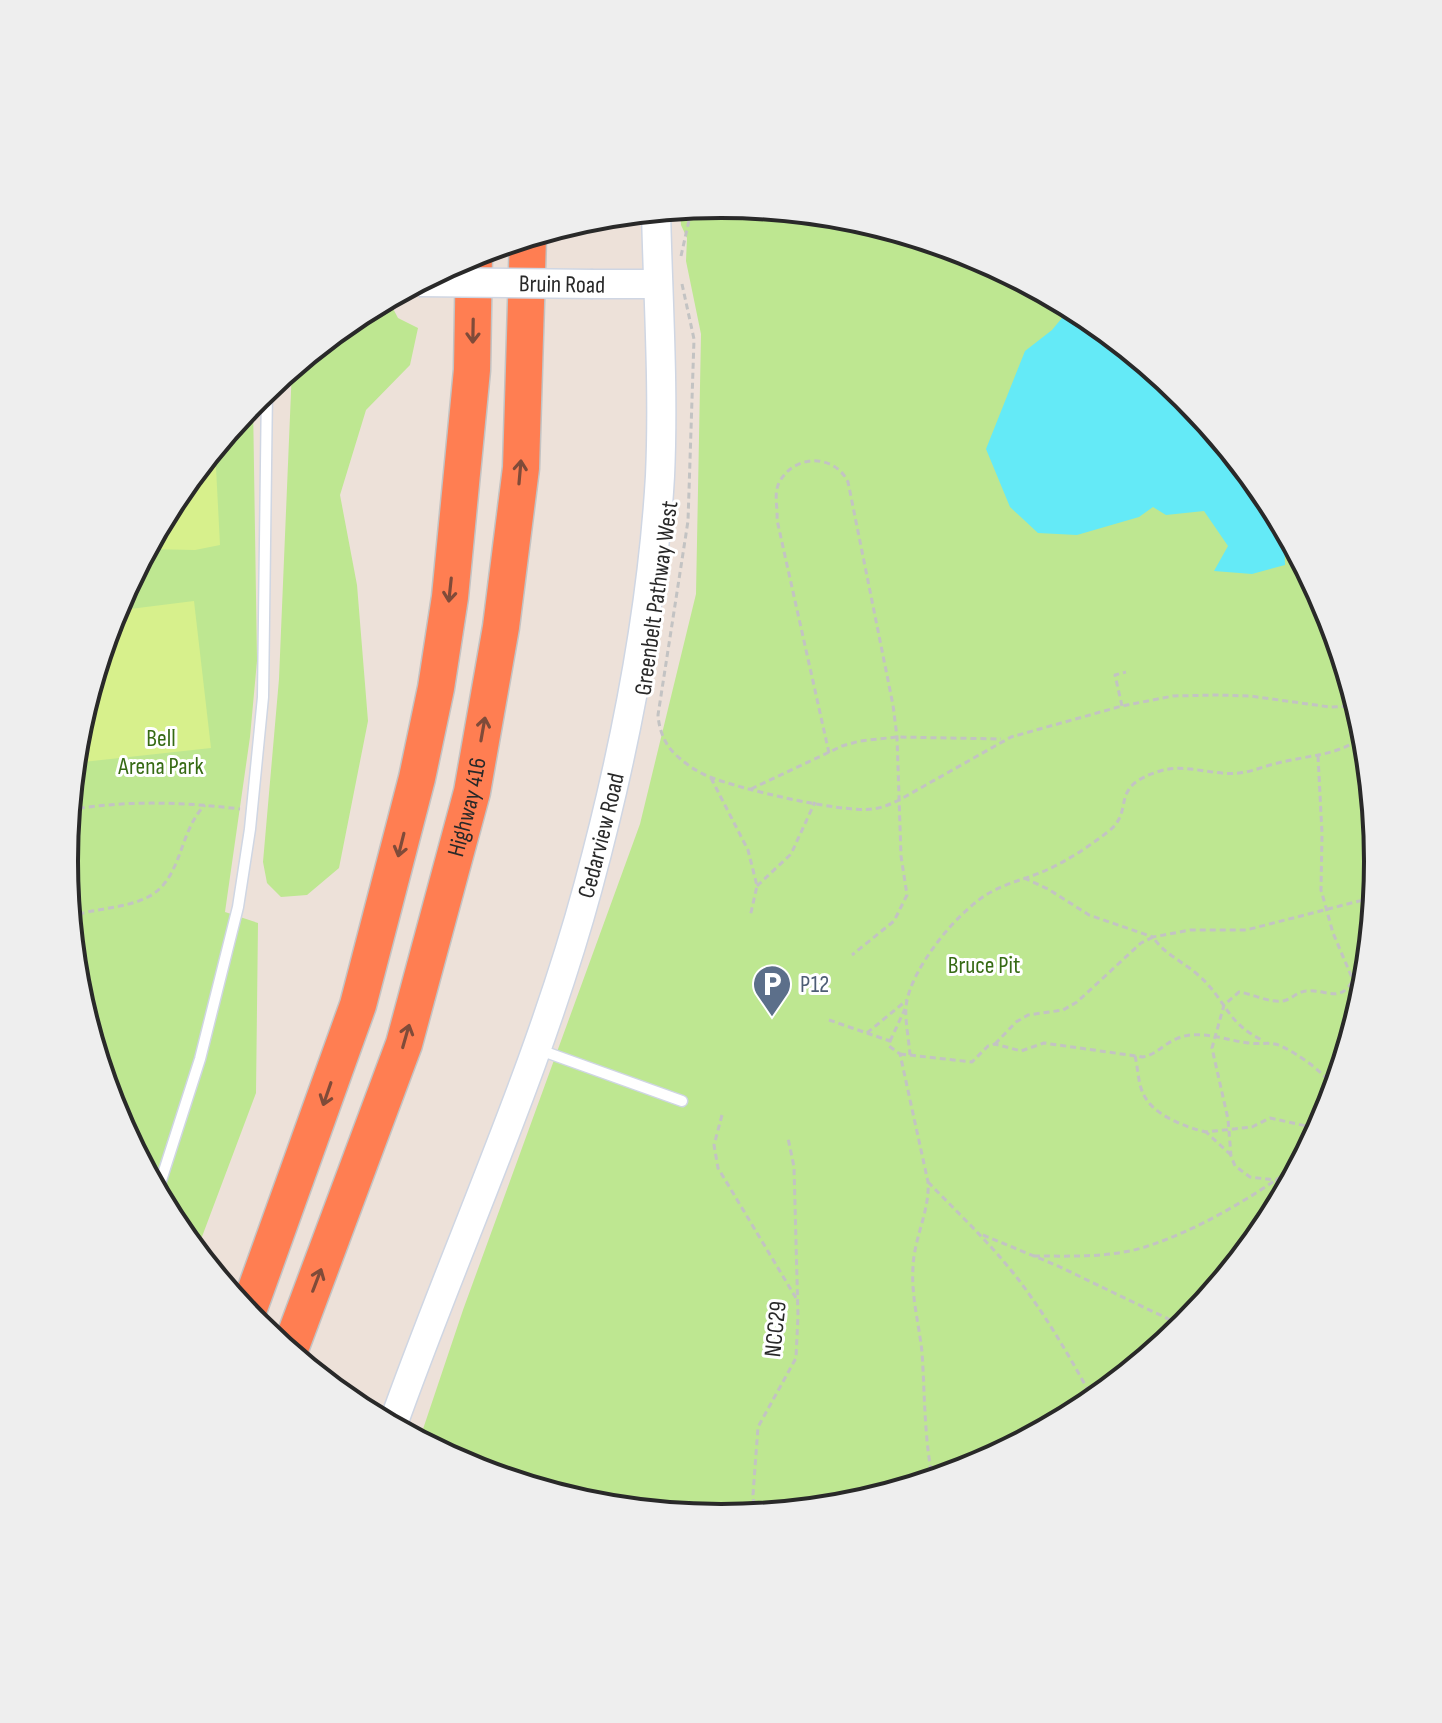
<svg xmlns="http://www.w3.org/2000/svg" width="1442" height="1723" viewBox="0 0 1442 1723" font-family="'Sofia Sans Condensed',sans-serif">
  <rect width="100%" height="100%" fill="#ede1d9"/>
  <g fill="#bee791">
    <path d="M721 205 850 217 973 255 1086 315 1186 397 1268 497 1328 611 1365 734 1378 862 1365 990 1328 1113 1267 1227 1185 1326 1086 1408 972 1469 849 1506 721 1518 592 1506 469 1468 419 1441 463 1310 640 824 696 594 701 334 686 261 687 238 681 225 680 209Z"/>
    <path d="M388 299 398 318 418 328 410 365 366 410 340 495 357 585 368 721 339 868 307 895 281 897 267 883 263 862 279 679 292 368 356 315Z"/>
    <path d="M253 402 257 661 250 737 225 912 258 923 256 1093 197 1250 193 1249 174 1226 114 1112 77 989 64 861 77 733 114 610 175 496Z"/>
  </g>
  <g fill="#d7f08c">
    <path d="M215 448 220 545 195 550 147 549 175 496Z"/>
    <path d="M194 601 211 748 74 763 77 733 114 611Z"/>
  </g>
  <path fill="#64eaf7" d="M1071 307 1086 315 1186 397 1268 497 1284 528 1285 565 1252 574 1214 571 1228 546 1204 511 1166 515 1153 507 1139 517 1077 535 1038 533 1010 507 986 449 1025 351 1052 330Z"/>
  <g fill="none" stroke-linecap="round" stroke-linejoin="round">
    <g stroke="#cfd6e3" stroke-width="13">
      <g id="lane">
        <path d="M537 1049 682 1101"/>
        <path d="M157 1193 200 1059 238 907 250 829 263 697 267 388"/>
      </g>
    </g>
    <g stroke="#cfd6e3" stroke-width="31">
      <g id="secondary">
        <path d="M593 284H658"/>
        <path id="s1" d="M392 1427C456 1247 538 1072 588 887 624 754 652 614 660 476 664 388 658 299 656 211"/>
      </g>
    </g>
    <g stroke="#c3c3c3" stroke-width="39">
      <g id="highway">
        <path d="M247 1314 358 1005 417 778 436 688 450 597 472 370 474 253"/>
        <path id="s2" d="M289 1352 404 1044 472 792 501 627 521 468 528 237"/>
      </g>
    </g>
    <g stroke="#c3c3c3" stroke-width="3" stroke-dasharray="6 4" stroke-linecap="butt">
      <path d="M681 256 692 207"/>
      <path d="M682 284 694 339 688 521 658 715C659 729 664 743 674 753 684 763 697 772 710 777 740 789 841 813 872 809 882 808 891 804 901 799L1011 737 1122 706 1173 696 1216 695 1250 696 1330 707 1357 706"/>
      <path d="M1122 706 1115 675 1126 672"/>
      <path d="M829 753 777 520C778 507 773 492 780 481 795 454 835 454 848 482L893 705 897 737 901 856 907 895 894 921 852 955"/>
      <path d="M1318 756 1322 833 1321 890 1333 933 1353 980 1358 1015"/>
      <path d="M711 778 748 850 757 886 750 917"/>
      <path d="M751 789 842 746 860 741 897 737 1001 739"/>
      <path d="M69 810C126 800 183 802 240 809"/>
      <path d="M1024 878 1048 889 1089 915 1153 937 1190 930H1246L1375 897"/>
      <path d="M757 886 791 854 815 802"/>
      <path d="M69 917C94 908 125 909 148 897 183 879 178 832 205 805"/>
      <path d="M829 1020 890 1041 889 1046 900 1054 928 1182C930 1210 914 1238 913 1267 911 1296 919 1324 922 1352 925 1396 924 1438 933 1481"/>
      <path d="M867 1033 907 1000"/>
      <path d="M890 1041 905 1009"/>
      <path d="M995 1044 1016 1022 1028 1015 1063 1010 1077 1002 1141 943 1153 937C1164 954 1182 961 1197 974 1226 998 1225 1023 1264 1041"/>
      <path d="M900 1054 972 1062 988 1046 995 1044 1021 1051 1044 1043 1143 1057C1157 1054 1164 1044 1176 1039 1200 1028 1226 1041 1250 1043 1261 1045 1270 1041 1281 1046 1300 1055 1323 1072 1335 1088"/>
      <path d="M910 1055C909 1040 905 1022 906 1007 909 970 959 909 991 892 1007 883 1025 879 1042 872 1066 862 1088 847 1109 831 1136 809 1107 787 1160 771 1185 763 1213 776 1239 773 1251 772 1262 767 1274 764 1311 754 1331 758 1366 736"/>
      <path d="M1135 1056C1138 1068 1138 1083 1143 1093 1152 1115 1185 1127 1206 1132"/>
      <path d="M722 1115 714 1145 718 1168 796 1298"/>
      <path d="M1231 1155 1206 1132 1252 1127 1270 1118 1320 1129"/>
      <path d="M928 1182C959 1214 991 1244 1018 1279 1047 1317 1071 1359 1094 1401"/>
      <path d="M1291 1182 1250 1177 1235 1166 1231 1156 1228 1119 1212 1048 1224 1005 1239 992C1253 994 1269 1003 1283 1001 1292 999 1298 991 1307 991 1327 989 1340 1004 1353 980"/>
      <path d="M983 1235 1058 1266 1185 1327"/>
      <path d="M1034 1256C1070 1256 1110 1258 1145 1247 1201 1229 1254 1196 1302 1162"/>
      <path d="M755 1515 753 1495 758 1427 796 1358 798 1316 794 1167 788 1138"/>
    </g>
    <use href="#lane" stroke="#fff" stroke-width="10"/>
    <use href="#secondary" stroke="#fff" stroke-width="28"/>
    <use href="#highway" stroke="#ff7e52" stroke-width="36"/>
    <g stroke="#cfd6e3" stroke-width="31" stroke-linecap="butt">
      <path id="secondary-bridge" d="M419 282 593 284"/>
    </g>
    <use href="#secondary-bridge" stroke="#fff" stroke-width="28"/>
  </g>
  <defs><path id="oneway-shaft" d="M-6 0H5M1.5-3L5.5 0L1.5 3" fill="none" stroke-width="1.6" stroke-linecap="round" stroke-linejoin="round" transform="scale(2)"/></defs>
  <g stroke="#7f4b39">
    <use href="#oneway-shaft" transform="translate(473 331) rotate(91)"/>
    <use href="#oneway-shaft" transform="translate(520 472) rotate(-85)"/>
    <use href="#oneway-shaft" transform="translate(450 590) rotate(96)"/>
    <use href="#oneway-shaft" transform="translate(483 729) rotate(-80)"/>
    <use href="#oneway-shaft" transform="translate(401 845) rotate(104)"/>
    <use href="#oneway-shaft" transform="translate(406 1036) rotate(-74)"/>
    <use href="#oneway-shaft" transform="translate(327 1094) rotate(109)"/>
    <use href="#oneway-shaft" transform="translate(317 1280) rotate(-69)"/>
  </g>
  <defs>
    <g id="parking-pin" transform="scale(2)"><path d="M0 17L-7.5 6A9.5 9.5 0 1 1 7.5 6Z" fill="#5c6f8a" stroke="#fff"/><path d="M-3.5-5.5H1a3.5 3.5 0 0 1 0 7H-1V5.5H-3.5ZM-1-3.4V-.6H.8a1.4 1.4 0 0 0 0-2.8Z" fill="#fff"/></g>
  </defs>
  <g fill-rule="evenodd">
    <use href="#parking-pin" x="772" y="984"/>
  </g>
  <g text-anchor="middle" stroke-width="6" stroke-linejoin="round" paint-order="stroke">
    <g font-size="24" fill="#292929" stroke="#fff">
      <text transform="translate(562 284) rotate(1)" y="8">Bruin Road</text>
      <text transform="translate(656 598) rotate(-82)" y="8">Greenbelt Pathway West</text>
      <text dy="8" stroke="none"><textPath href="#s2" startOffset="574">Highway 416</textPath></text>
      <text dy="8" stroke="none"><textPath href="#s1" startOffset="628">Cedarview Road</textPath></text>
      <text transform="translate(775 1329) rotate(-84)" y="8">NCC29</text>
    </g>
    <g font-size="24" fill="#366a14" stroke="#fff">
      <text x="161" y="746">Bell<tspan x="161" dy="28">Arena Park</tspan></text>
      <text x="984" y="973">Bruce Pit</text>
    </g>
    <g font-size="24" fill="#4e5e75" stroke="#fff" text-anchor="start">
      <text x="800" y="992">P12</text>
    </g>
  </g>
  <path d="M0 0H1442V1723H0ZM78 861a643 643 0 1 1 1286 0a643 643 0 1 1-1286 0Z" fill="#eee" fill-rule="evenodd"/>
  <path fill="none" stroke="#292929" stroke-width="4" d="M78 861a643 643 0 1 1 1286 0a643 643 0 1 1-1286 0Z"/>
</svg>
